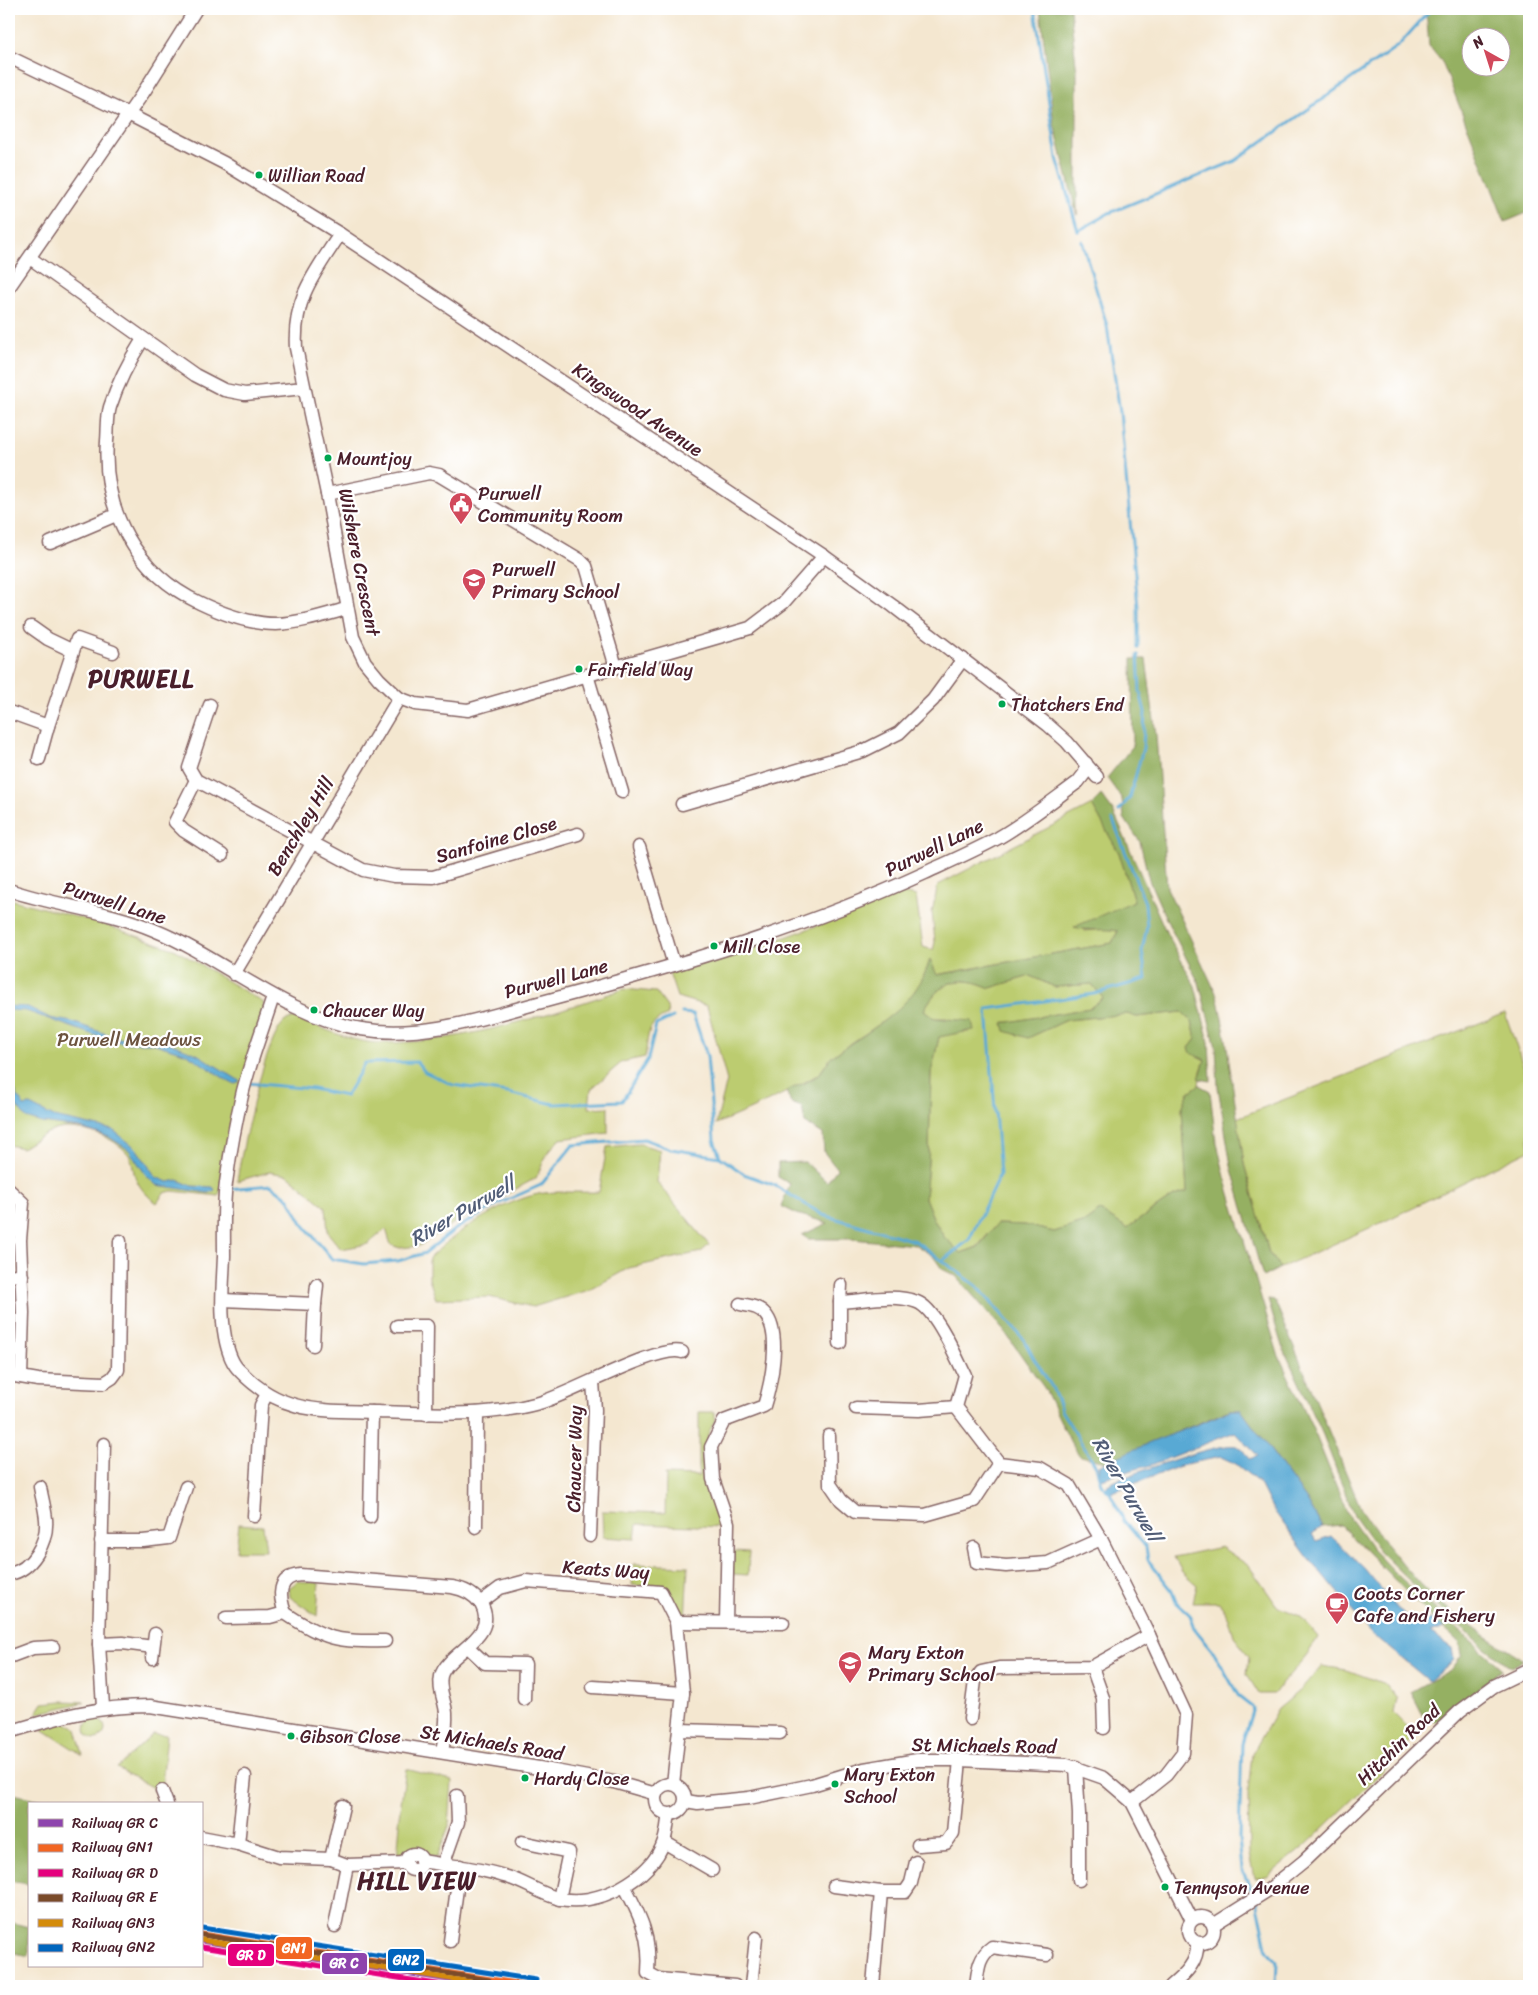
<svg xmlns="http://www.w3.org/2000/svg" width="1538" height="1995" viewBox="0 0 1538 1995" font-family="Sriracha,sans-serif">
  <rect width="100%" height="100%" fill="#fff"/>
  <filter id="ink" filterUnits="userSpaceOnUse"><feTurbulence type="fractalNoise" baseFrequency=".02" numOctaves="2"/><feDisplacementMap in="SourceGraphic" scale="10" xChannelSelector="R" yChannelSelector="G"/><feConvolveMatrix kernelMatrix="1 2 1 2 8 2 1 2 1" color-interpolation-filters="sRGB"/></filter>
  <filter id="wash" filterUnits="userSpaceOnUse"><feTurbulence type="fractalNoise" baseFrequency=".0096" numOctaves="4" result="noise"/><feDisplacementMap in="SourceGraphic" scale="20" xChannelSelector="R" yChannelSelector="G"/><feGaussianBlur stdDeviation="1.12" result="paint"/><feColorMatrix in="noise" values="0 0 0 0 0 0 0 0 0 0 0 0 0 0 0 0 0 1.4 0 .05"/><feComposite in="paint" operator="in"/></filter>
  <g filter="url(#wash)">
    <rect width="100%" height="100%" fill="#f4e7d0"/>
    <g fill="#bccc6f" stroke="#83764d">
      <path d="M1092 805 1119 853 1134 901 1084 931 1106 929 1118 931 1112 943 936 975 930 960C917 1008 871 1028 834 1055 827 1060 824 1070 817 1075 786 1094 750 1110 716 1124L727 1081 707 1006 677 997 669 973C749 952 824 924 901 893L916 896 923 947 933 950 935 942 932 912 938 885Z"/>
      <path d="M9 899 103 924 176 950 264 1003V1013L219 1196 172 1191 164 1193 157 1203C146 1195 138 1187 134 1173 133 1167 132 1160 129 1155 121 1145 109 1138 97 1134 62 1122 52 1129 22 1148L9 1145Z"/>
      <path d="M1030 976 1055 987 1092 984 1103 998 1090 1008 1004 1023 1028 1038 1067 1020 1127 1014 1137 1017 1182 1012 1192 1021 1196 1039 1189 1048 1205 1060 1201 1071 1199 1085 1189 1092 1182 1108 1187 1192 1174 1196 1127 1228 1100 1211 1083 1223 1054 1232 1025 1225 997 1224 977 1247 961 1253 944 1237 934 1220 925 1198 929 1150 931 1073 939 1037 958 1032H969L947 1018H934L924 1010C940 980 960 974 990 988Z"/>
      <path d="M624 989 656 992 667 1007 668 1015C645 1024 649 1035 645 1057L622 1062 591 1089 589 1108 608 1107V1133L560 1139 548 1152 536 1178 457 1221 419 1246 400 1248 391 1245 386 1229 368 1244 341 1249 328 1233 326 1207 288 1175 269 1172 237 1181C241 1154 266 1030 287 1020 290 1018 295 1018 298 1019 324 1028 352 1043 381 1043 465 1043 546 1015 624 989Z"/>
      <path d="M1505 1013 1529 1083V1150L1383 1222 1280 1268 1269 1253 1244 1164 1237 1118Z"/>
      <path d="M640 1144 660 1150 657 1182 709 1245 701 1252 629 1268 589 1290 533 1307 489 1297 436 1299 429 1279V1258C459 1230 495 1206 534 1195 551 1190 580 1193 599 1192L607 1147Z"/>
      <path d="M699 1412H715V1420L708 1434 709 1480 725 1527 637 1524 635 1539 603 1537 602 1511 665 1513 666 1477 664 1475 699 1476Z"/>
      <path d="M239 1524 263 1526 266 1551H236Z"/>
      <path d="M1221 1547 1249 1566 1278 1607 1299 1615 1318 1637C1307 1659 1288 1674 1274 1694H1259L1247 1675 1249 1656 1234 1637 1229 1618 1219 1602H1193L1197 1585 1182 1572 1174 1557Z"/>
      <path d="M734 1551 749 1552 748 1575 732 1574Z"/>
      <path d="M634 1564 688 1566 685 1619H680L664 1588 632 1585Z"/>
      <path d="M298 1581 319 1583 317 1616 290 1597 289 1588Z"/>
      <path d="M1322 1666 1347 1670 1385 1684 1397 1699 1394 1713 1415 1734 1389 1765 1305 1846 1267 1877 1254 1878 1249 1854 1248 1791 1252 1754 1278 1709 1301 1690Z"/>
      <path d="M62 1701 85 1702 36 1714 43 1703Z"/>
      <circle cx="95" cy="1729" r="10"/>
      <path d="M65 1722 76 1729 83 1755 42 1729Z"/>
      <path d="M153 1734 167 1735 162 1784 153 1788 117 1768Z"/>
      <path d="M406 1769 452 1781 449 1826 437 1857 413 1850 397 1858 400 1823H398Z"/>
    </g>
    <g fill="#95b062" stroke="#706846" fill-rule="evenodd">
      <path d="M1040 9H1070L1077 73V215L1054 124Z"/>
      <path d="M1426 9H1529V212L1505 222 1442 62 1429 46ZM1470 38H1500V68H1470Z"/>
      <path d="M1132 659H1146L1156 735 1167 888 1217 995 1225 1033 1244 1164 1269 1253 1280 1268 1263 1277 1231 1166 1218 1087 1216 1047 1199 983 1167 921 1149 880 1140 842 1124 818 1122 799 1107 778 1133 746Z"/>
      <path d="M1101 795 1113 811 1167 934 1195 986 1209 1042 1211 1081 1199 1079 1205 1060 1191 1053 1189 1048 1196 1039 1192 1021 1182 1012 1136 1017 1127 1014 1067 1020 1028 1038 1005 1031 1003 1023 1090 1008 1103 998 1092 984 1055 987 1030 976 990 988C960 974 940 980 924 1010L934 1018 972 1021 974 1030 939 1037 931 1073 929 1150 925 1198 934 1220 944 1237 961 1253 978 1247 997 1224 1025 1225 1054 1232 1083 1223 1100 1211 1127 1228 1174 1196 1187 1192 1182 1108 1189 1092 1199 1085 1210 1091 1215 1135 1225 1177 1278 1354 1316 1436 1348 1515 1372 1549 1394 1572 1503 1669 1435 1722 1424 1717 1411 1692 1452 1669 1462 1655 1460 1643 1433 1619 1341 1525 1322 1527 1307 1500 1241 1410H1230L1106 1462 1080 1456 1071 1443 1045 1389 1004 1331 956 1276 942 1269 933 1256 916 1245 852 1239H808L802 1235 828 1223 797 1214 781 1206 790 1184 778 1177V1163L805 1162 827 1182 837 1169 824 1152 823 1134 805 1123 802 1107 791 1103 786 1091C796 1086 812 1081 820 1073 825 1067 828 1059 834 1055 872 1028 917 1007 930 959L937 975 1112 943 1118 931C1103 928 1089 932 1074 927L1134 901 1119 853 1092 805Z"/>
      <path d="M1268 1300 1275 1301 1361 1509C1382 1540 1405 1570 1432 1595 1459 1620 1492 1640 1523 1660L1511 1667 1478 1642 1419 1590 1379 1551 1354 1516 1323 1435 1281 1343Z"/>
      <path d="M9 1793 54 1803 29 1804V1884L9 1881Z"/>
      <path d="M9 1922 29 1927V1956L9 1952Z"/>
    </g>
    <g fill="#59a9d4" stroke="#526480">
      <path d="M9 1006 28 1007 50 1018 72 1022 118 1038H145L165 1041 197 1054 240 1081 236 1084 231 1083 187 1054 152 1043H124L105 1039 26 1011 9 1010Z"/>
      <path d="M9 1073 17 1095 24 1106 30 1105 54 1117 113 1130 136 1148 156 1177 168 1182 178 1180 192 1186 213 1187 215 1190 208 1193 156 1185 146 1175 129 1150 109 1137 80 1128 42 1123 26 1118 15 1104 11 1092Z"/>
      <path d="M1231 1410H1241L1307 1500 1322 1527 1312 1534 1316 1541 1331 1536 1364 1568 1398 1609 1417 1622 1433 1619 1444 1628 1430 1633 1452 1648 1454 1660 1429 1681 1372 1634 1307 1556 1272 1508 1260 1484 1236 1464 1221 1457 1186 1464 1110 1493 1105 1487 1112 1482C1132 1475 1225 1438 1239 1447 1243 1449 1246 1455 1249 1459L1258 1456 1235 1432 1151 1465 1100 1479 1099 1466C1141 1444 1187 1430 1231 1410Z"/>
    </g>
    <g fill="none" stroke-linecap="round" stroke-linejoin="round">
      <g stroke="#59a9d4" stroke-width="3">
        <path d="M1035 9 1057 158 1078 231"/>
        <path d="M1078 231 1109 213 1235 161 1399 45 1431 9"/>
        <path d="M1082 241 1107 326 1120 412 1138 607V648"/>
        <path d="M1119 811 1130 797 1143 748 1145 712 1140 692 1138 655"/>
        <path d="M682 1013 693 1014 707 1056 714 1140 720 1157"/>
        <path d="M248 1083 313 1089 346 1096 365 1063 417 1062 425 1072 453 1085 508 1093 554 1104 622 1101 648 1059 656 1025 673 1017"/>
        <path d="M229 1189 271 1185 289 1199 302 1223 332 1259 364 1264 398 1261 425 1253 454 1230 498 1204 541 1185 573 1145 644 1139 671 1149 720 1157 744 1174 774 1185 823 1215 915 1241 977 1286 1024 1340 1034 1359 1052 1387 1062 1412 1096 1466 1101 1484 1110 1493 1124 1521 1146 1547 1148 1560 1171 1589 1176 1602 1190 1615 1195 1629 1215 1654 1239 1697 1253 1708 1242 1744 1239 1838 1242 1870 1254 1895"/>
        <path d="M942 1261 969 1240 1000 1174 987 1009 1094 994 1146 979 1142 951 1147 926 1145 903 1113 820"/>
        <path d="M1257 1901 1268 1951 1276 1961 1275 1986"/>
      </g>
    </g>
  </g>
  <g filter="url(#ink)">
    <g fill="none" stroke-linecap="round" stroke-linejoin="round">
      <g stroke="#866565" stroke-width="15">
        <g id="minor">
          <path d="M9 57 128 114 224 163 340 234 824 556 893 606 1048 725 1067 742 1097 777"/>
          <path d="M340 234C314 274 293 298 296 348L327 494 353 637 365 662 379 679 399 698 415 704 468 710 750 628 783 603 824 556"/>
          <path d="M30 258 195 375 224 390 245 394 304 388"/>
          <path d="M9 287 145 90 196 9"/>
          <path d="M143 339C129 361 118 382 110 407 107 417 108 430 107 441 102 510 136 573 200 603 223 614 250 624 276 624 300 623 324 615 346 609"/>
          <path d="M327 494 429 473 439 475 580 560 586 566 616 667"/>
          <path d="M50 543 116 515"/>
          <path d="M31 627 48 639 73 651"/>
          <path d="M587 675 622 792"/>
          <path d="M210 705 189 768 196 780 363 870 394 876 433 877 578 834"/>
          <path d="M9 712 48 726 77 639 113 652"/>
          <path d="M39 759 48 726"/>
          <path d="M196 780 175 822 184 831 222 855"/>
          <path d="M682 804 863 751 899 733 933 700 963 659"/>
          <path d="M639 847 674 965"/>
          <path d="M9 890C56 906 107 910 154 930 225 959 283 1015 361 1029 426 1040 491 1015 553 999 680 965 806 928 925 873 949 862 974 851 998 838 1026 822 1052 801 1078 782L1085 773 1086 763"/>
          <path d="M234 974 399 698"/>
          <path d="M273 997C263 1028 251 1059 243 1091 236 1120 230 1153 226 1183 223 1207 224 1232 224 1256 223 1282 220 1310 225 1337 227 1348 231 1363 240 1371 282 1415 323 1410 378 1412 432 1414 487 1417 539 1403 571 1394 658 1344 682 1352"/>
          <path d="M9 1190 23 1203 20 1240 23 1313 21 1377"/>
          <path d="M9 1275 22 1276"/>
          <path d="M223 1300 315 1304 313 1345"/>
          <path d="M840 1302 841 1285"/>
          <path d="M315 1304 317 1285"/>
          <path d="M397 1326H427L426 1414"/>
          <path d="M840 1343V1302C863 1301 894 1293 917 1302 936 1309 956 1357 965 1375L956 1407 999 1463 1040 1468 1069 1485 1101 1539 1149 1635 1186 1715 1183 1753 1166 1775 1132 1802"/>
          <path d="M9 1375 38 1380 104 1383 112 1378 118 1370 120 1241"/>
          <path d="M856 1408 919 1410 956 1407"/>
          <path d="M829 1436 830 1484 841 1500 855 1512 925 1515 974 1501 999 1463"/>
          <path d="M254 1516 261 1405 267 1394"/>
          <path d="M370 1517 372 1412"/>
          <path d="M476 1527 477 1413"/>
          <path d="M590 1536 595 1410 593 1382"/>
          <path d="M101 1541H143L169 1538 186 1487"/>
          <path d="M974 1548 977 1563 1006 1566 1048 1563 1101 1539"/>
          <path d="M9 1574C32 1570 48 1542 46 1519 45 1509 42 1498 40 1487"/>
          <path d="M480 1603 500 1588 526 1581 661 1592 676 1622 683 1693 673 1784"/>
          <path d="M285 1613C279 1596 277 1577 300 1575L452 1587C464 1589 474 1594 481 1604 500 1638 448 1651 441 1676 438 1689 445 1700 446 1713 447 1726 444 1739 442 1752"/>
          <path d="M226 1618 270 1617 285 1613C325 1640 338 1642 385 1641"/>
          <path d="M676 1622 783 1623"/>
          <path d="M726 1622 728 1523 713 1479 711 1447 724 1421 764 1406C771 1384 782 1333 765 1314 758 1306 749 1306 740 1304"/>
          <path d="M99 1644 123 1643 153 1647"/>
          <path d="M468 1647 485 1663 525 1664 524 1699"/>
          <path d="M9 1657 33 1648 53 1647"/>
          <path d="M152 1658 155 1634"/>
          <path d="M1092 1667 1103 1698 1104 1728"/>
          <path d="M593 1687 683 1693"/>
          <path d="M103 1707 99 1644 104 1444"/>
          <path d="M970 1719 975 1681 981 1672 999 1668 1092 1667 1149 1635"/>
          <path d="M680 1730 780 1733"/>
          <path d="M9 1732C58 1717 98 1706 150 1706L539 1768 614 1782 656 1794"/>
          <path d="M1076 1767 1079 1814V1880"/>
          <circle cx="670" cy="1799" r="15"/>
          <path d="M162 1791 167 1804"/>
          <path d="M686 1801 698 1803 749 1798 812 1785 864 1769 917 1760H960L1067 1765 1104 1778 1132 1802 1192 1920"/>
          <path d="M201 1837 238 1844 279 1857 331 1859 347 1865 406 1863"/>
          <path d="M522 1842 569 1852 559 1899"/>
          <path d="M664 1842 712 1870"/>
          <path d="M238 1844 245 1776"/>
          <path d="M918 1845 946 1843 953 1833 960 1760"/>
          <circle cx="414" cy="1862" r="8"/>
          <path d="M331 1859 343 1806"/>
          <path d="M421 1861C449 1866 477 1867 504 1876 523 1881 539 1893 557 1898 595 1909 652 1879 664 1841 667 1833 667 1823 669 1815"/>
          <path d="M443 1865 458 1822 457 1796"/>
          <path d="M834 1886 881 1892"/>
          <path d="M625 1887C641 1918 651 1937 648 1973L659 1979 735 1986"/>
          <circle cx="1201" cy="1930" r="13"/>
          <path d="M1213 1925 1267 1891 1304 1861 1460 1711 1494 1686 1529 1669"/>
          <path d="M335 1926 347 1865"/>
          <path d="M450 1941 460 1866"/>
          <path d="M751 1986 756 1938"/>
          <path d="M873 1986 881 1892H905L911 1883 916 1862"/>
          <path d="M976 1986C978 1970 978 1957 992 1947L1047 1955"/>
          <path d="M1171 1986C1184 1975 1199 1962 1197 1943"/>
        </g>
      </g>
      <use href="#minor" stroke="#fff" stroke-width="12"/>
      <g stroke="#fff" stroke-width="9">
        <path id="rail-1" d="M201 1941 488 1986"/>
      </g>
      <g stroke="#fff" stroke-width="9">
        <path id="rail-2" d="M201 1934 535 1986"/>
      </g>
      <g stroke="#fff" stroke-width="9">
        <path id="rail-3" d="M201 1947 449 1986"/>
      </g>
      <g stroke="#fff" stroke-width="9">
        <path id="rail-4" d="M202 1935 489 1980"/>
      </g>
      <g stroke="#fff" stroke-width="9">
        <path id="rail-5" d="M201 1940 496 1986"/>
      </g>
      <g stroke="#fff" stroke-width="9">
        <path id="rail-6" d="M202 1928 536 1980"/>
      </g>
      <use href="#rail-1" stroke="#8e44ad" stroke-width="5"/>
      <use href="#rail-2" stroke="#f26522" stroke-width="5"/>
      <use href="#rail-3" stroke="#e5007d" stroke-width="5"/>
      <use href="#rail-4" stroke="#7a4b2a" stroke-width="5"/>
      <use href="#rail-5" stroke="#d48b09" stroke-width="5"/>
      <use href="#rail-6" stroke="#0065bd" stroke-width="5"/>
    </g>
  </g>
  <defs>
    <g id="civic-pin" transform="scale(1.25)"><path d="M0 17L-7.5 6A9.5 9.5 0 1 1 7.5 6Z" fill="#d1495b" stroke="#fff"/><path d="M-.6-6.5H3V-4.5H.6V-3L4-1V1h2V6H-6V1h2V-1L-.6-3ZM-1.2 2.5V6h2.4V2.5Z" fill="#fff"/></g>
    <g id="school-pin" transform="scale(1.25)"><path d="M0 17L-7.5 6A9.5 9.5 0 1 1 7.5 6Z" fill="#d1495b" stroke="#fff"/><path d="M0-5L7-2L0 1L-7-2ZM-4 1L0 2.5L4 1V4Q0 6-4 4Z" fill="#fff"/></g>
    <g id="cafe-pin" transform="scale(1.25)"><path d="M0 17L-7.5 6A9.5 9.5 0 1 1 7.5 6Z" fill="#d1495b" stroke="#fff"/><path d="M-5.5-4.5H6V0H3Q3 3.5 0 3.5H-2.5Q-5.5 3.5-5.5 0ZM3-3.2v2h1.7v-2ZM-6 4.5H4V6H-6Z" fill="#fff"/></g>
  </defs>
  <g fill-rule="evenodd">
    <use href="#civic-pin" x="461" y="504"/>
    <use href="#school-pin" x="474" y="580"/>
    <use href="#cafe-pin" x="1337" y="1604"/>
    <use href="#school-pin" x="850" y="1663"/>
  </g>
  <g fill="#00a651" stroke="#fff" stroke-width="2">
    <circle cx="259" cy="175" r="4.5"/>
    <circle cx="328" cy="458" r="4.5"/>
    <circle cx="579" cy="669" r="4.5"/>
    <circle cx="1002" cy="704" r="4.5"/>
    <circle cx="714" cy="946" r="4.5"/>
    <circle cx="314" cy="1010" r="4.5"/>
    <circle cx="291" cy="1736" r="4.5"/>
    <circle cx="525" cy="1778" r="4.5"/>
    <circle cx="835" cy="1784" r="4.5"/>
    <circle cx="1165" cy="1887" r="4.5"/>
  </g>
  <g text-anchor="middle" stroke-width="4.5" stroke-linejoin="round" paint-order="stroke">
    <g font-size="18" fill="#4a1f2b" stroke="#fff" text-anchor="start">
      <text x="268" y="182">Willian Road</text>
      <text x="337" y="465">Mountjoy</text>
      <text x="588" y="676">Fairfield Way</text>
      <text x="1011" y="711">Thatchers End</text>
      <text x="723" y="953">Mill Close</text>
      <text x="323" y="1017">Chaucer Way</text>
      <text x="300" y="1743">Gibson Close</text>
      <text x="844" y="1781">Mary Exton<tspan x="844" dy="22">School</tspan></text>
      <text x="534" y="1785">Hardy Close</text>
      <text x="1174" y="1894">Tennyson Avenue</text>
    </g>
    <g font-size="19" fill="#4a1f2b" stroke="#fff">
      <text transform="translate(638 409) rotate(34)" y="7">Kingswood Avenue</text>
      <text transform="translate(360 562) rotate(79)" y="7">Wilshere Crescent</text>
      <text transform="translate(300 826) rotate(-59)" y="7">Benchley Hill</text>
      <text transform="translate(496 839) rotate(-16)" y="7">Sanfoine Close</text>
      <text transform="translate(934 847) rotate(-26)" y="7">Purwell Lane</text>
      <text transform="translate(115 902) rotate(17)" y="7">Purwell Lane</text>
      <text transform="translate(556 978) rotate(-15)" y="7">Purwell Lane</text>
      <text transform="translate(574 1459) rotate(-89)" y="7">Chaucer Way</text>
      <text transform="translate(606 1569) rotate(4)" y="7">Keats Way</text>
      <text transform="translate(492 1742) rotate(9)" y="7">St Michaels Road</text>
      <text transform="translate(1398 1744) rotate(-44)" y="7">Hitchin Road</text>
      <text transform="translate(984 1745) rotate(1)" y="7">St Michaels Road</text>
    </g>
    <g font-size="19" fill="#4a1f2b" stroke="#fff" text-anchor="start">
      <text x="478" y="500">Purwell<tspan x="478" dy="22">Community Room</tspan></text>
      <text x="492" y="576">Purwell<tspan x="492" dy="22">Primary School</tspan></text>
      <text x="1354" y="1600">Coots Corner<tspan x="1354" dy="22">Cafe and Fishery</tspan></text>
      <text x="868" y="1659">Mary Exton<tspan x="868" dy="22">Primary School</tspan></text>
    </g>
    <g font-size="19" fill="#6c533f" stroke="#fff">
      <text x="129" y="1046">Purwell Meadows</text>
    </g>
    <g font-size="20" font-style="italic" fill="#515d77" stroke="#fff">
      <text transform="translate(462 1211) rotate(-30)" y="7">River Purwell</text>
      <text transform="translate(1127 1489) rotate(60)" y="7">River Purwell</text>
    </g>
    <g font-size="24" font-weight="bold" letter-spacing="1" fill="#4a1f2b" stroke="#fff">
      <text x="141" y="687">PURWELL</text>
      <text x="417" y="1889">HILL VIEW</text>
    </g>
  </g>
  <g stroke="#fff" stroke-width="2">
    <rect x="275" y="1936" width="38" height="24" rx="5" fill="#f26522"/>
    <rect x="227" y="1943" width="48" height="24" rx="5" fill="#e5007d"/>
    <rect x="387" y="1948" width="38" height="24" rx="5" fill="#0065bd"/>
    <rect x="321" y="1952" width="47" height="23" rx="5" fill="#8e44ad"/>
  </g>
  <g font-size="14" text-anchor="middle" font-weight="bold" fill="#fff">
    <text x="294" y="1953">GN1</text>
    <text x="251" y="1960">GR D</text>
    <text x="406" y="1965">GN2</text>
    <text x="344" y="1968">GR C</text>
  </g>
  <rect width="1538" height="1995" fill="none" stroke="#fff" stroke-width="30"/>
  <rect x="28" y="1802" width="175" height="165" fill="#ffffff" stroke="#b7a5aa"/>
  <rect x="38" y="1819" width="25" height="8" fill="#8e44ad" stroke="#b7a5aa"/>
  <text x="72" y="1828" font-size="15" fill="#4a1f2b">Railway GR C</text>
  <rect x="38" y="1844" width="25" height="8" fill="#f26522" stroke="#b7a5aa"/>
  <text x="72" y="1852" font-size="15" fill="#4a1f2b">Railway GN1</text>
  <rect x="38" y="1869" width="25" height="8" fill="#e5007d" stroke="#b7a5aa"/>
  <text x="72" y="1878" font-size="15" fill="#4a1f2b">Railway GR D</text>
  <rect x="38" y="1894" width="25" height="8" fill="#7a4b2a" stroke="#b7a5aa"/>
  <text x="72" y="1902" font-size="15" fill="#4a1f2b">Railway GR E</text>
  <rect x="38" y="1919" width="25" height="8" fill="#d48b09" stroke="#b7a5aa"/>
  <text x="72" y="1928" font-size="15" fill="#4a1f2b">Railway GN3</text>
  <rect x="38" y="1944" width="25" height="8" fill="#0065bd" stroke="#b7a5aa"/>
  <text x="72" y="1952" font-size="15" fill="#4a1f2b">Railway GN2</text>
  <g transform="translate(1486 52) rotate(321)"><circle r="24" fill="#ffffff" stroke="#b7a5aa"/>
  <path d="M0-4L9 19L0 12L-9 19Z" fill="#d1495b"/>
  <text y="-8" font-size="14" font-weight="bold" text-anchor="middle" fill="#4a1f2b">N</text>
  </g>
</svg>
